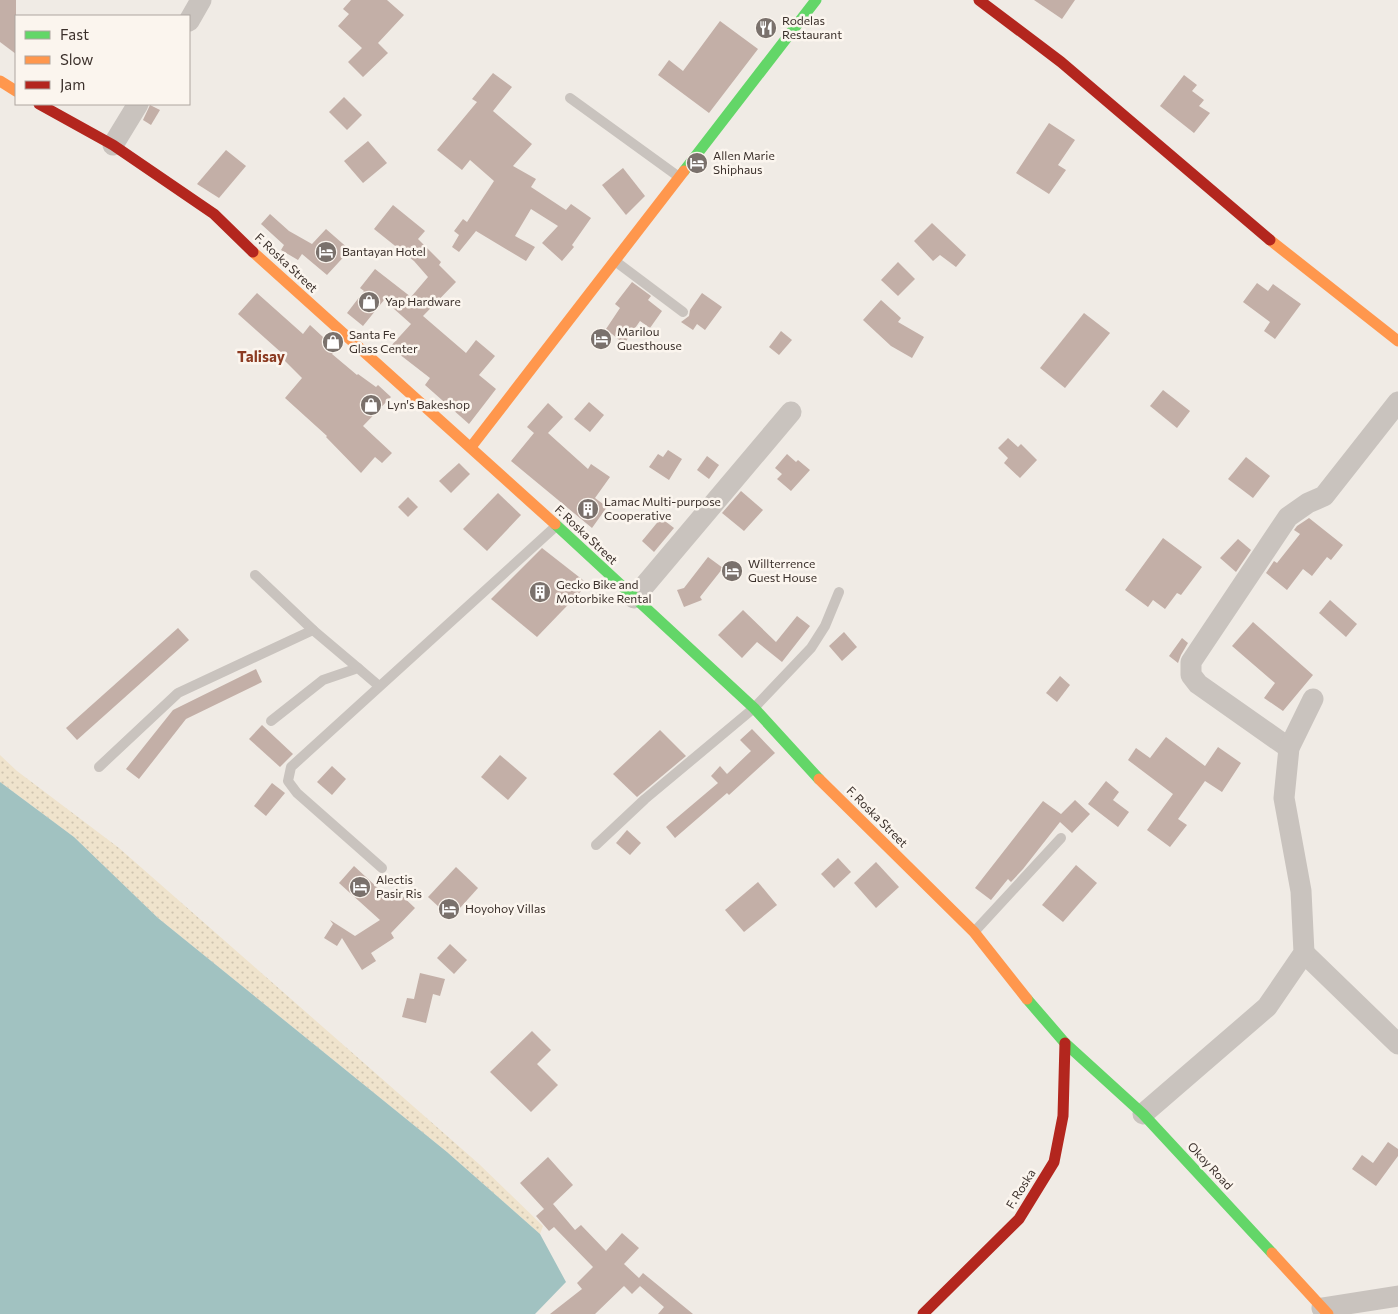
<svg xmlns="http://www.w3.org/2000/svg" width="1398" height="1314" viewBox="0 0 1398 1314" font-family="Commissioner,sans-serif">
  <defs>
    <pattern id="sand-dots" width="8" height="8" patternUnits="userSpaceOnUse" patternTransform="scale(1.25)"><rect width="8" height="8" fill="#efe3cc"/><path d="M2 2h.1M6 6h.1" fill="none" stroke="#cec3af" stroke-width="1.8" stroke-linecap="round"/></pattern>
  </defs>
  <rect width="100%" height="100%" fill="#f0ebe5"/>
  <path fill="url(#sand-dots)" d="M0 755 17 771 119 848 479 1164 543 1226 540 1234 447 1152 158 918 74 837 0 782Z"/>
  <path fill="#a1c2c1" d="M0 782 74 837 158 918 447 1152 540 1234 566 1282 535 1314H0Z"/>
  <g fill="#c3afa7">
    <path d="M0 0H16V54L0 42Z"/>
    <path d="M351 0H387L404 15 378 43 388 53 363 77 348 62 362 48 338 26 349 14 343 9Z"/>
    <path d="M1034 0H1075L1062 19Z"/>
    <path d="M720 21 758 49 709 113 658 75 669 60 683 71Z"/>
    <path d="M493 73 512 87 493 111 532 144 513 166 536 179 531 187 566 210 571 204 591 218 572 245 574 247 562 261 542 243 558 226 531 209 515 236 535 247 526 261 476 231 459 252 452 247 459 235 454 231 463 219 467 222 494 181 470 160 462 170 437 150 477 102 472 99Z"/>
    <path d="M1184 75 1197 85 1192 91 1204 100 1199 106 1210 113 1194 133 1160 106Z"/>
    <path d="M344 97 362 115 347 130 329 112Z"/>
    <path d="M150 105 160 110 151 125 143 120Z"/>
    <path d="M1049 123 1075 140 1058 165 1066 170 1049 194 1016 173Z"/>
    <path d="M368 141 387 163 363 183 344 161Z"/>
    <path d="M226 150 246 166 219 198 197 184Z"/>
    <path d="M623 168 645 196 626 215 602 185Z"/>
    <path d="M393 205 425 231 418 239 441 262 439 265 456 282 423 316 466 353 476 340 495 356 479 375 496 389 469 424 425 385 430 378 390 347 411 324 384 300 363 326 347 313 364 291 360 288 375 269 411 297 428 277 414 261 374 229Z"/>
    <path d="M270 214 289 231 312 244 326 229 350 250 327 275 302 254 298 260 281 250 284 245 261 224Z"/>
    <path d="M932 223 966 255 956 267 940 255 933 261 914 241Z"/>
    <path d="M898 262 915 279 898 296 881 280Z"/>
    <path d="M632 282 651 296 648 300 662 311 650 328 640 321 624 344 606 329 620 308 615 304Z"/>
    <path d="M1257 283 1268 291 1273 284 1301 304 1275 339 1264 331 1270 322 1243 302Z"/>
    <path d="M257 293 303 334 310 325 336 349 332 354 357 375 358 374 376 387 378 385 391 397 363 426 392 453 382 463 375 457 361 473 326 437 327 436 285 398 302 378 282 358 284 355 238 314Z"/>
    <path d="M702 293 722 307 705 330 697 324 693 330 681 322 689 316 690 310Z"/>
    <path d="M881 300 901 318 898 322 924 337 912 358 891 346 863 320Z"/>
    <path d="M1084 313 1110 333 1065 388 1040 368Z"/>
    <path d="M781 331 792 340 779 355 769 347Z"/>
    <path d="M1163 390 1190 411 1177 428 1150 406Z"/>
    <path d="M589 402 604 415 590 432 574 419Z"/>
    <path d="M548 403 563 417 548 433 588 469 591 464 610 477 595 498 607 507 592 528 511 461 534 433 527 427Z"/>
    <path d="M1008 438 1018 447 1021 444 1037 460 1020 478 1004 463 1008 458 998 448Z"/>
    <path d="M668 450 682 459 669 480 649 467 658 454 663 457Z"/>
    <path d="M787 454 796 462 798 460 810 470 791 491 777 479 782 474 775 468Z"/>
    <path d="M707 456 719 465 709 479 697 470Z"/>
    <path d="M1246 457 1270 476 1253 498 1228 479Z"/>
    <path d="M459 463 470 474 451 493 439 481Z"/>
    <path d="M741 491 763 510 744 531 722 513Z"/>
    <path d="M498 493 521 515 487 551 463 529Z"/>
    <path d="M408 497 418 507 408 517 398 507Z"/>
    <path d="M661 518 674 528 654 552 642 541Z"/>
    <path d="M1309 518 1343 545 1331 560 1327 557 1312 576 1303 569 1287 590 1266 573 1274 561 1277 563 1300 534 1294 530 1297 526Z"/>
    <path d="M1163 538 1202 567 1181 595 1177 593 1165 609 1153 600 1148 607 1125 590Z"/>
    <path d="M1238 539 1251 550 1236 572 1220 558Z"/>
    <path d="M542 548 588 584 537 637 491 599Z"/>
    <path d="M708 557 723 568 700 597 702 600 684 607 677 590 684 588Z"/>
    <path d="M1330 600 1357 624 1346 637 1319 613Z"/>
    <path d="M743 610 776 642 797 616 810 626 782 662 757 642 742 658 718 635Z"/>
    <path d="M1253 622 1313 675 1283 711 1264 698 1275 683 1232 646Z"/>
    <path d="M178 628 189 640 77 740 66 728Z"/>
    <path d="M844 632 857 647 842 661 829 646Z"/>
    <path d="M1182 638 1188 643 1181 655 1178 663 1169 656Z"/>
    <path d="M256 669 262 682 186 719 139 779 126 769 173 710Z"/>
    <path d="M1060 676 1070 685 1057 702 1046 693Z"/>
    <path d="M262 725 293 754 280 767 249 739Z"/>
    <path d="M752 729 775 753 729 795 727 793 675 838 666 827 718 783 711 776 720 766 727 774 751 751 740 740Z"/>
    <path d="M660 730 686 756 637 797 613 774Z"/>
    <path d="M1166 737 1205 766 1218 747 1241 763 1222 792 1205 781 1178 819 1187 825 1170 847 1147 830 1173 794 1128 760 1136 748 1150 758Z"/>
    <path d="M500 755 527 778 508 800 481 777Z"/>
    <path d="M332 766 346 779 332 795 317 782Z"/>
    <path d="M1106 781 1119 792 1113 800 1129 812 1118 827 1088 804Z"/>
    <path d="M272 783 285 793 266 816 254 806Z"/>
    <path d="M1075 800 1090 814 1072 833 1060 822 1023 869 1011 882 1008 879 991 900 975 888 1043 801 1061 814Z"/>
    <path d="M627 830 641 843 630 855 616 843Z"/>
    <path d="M838 858 851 872 834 888 821 874Z"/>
    <path d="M876 862 899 887 876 908 854 883Z"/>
    <path d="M1076 865 1097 883 1063 922 1042 905Z"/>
    <path d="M354 866 392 901 399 893 415 908 391 933 394 938 371 953 376 961 362 970 342 938 337 946 324 938 333 924 330 920 355 936 380 920 339 883Z"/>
    <path d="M456 867 478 888 451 918 428 897Z"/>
    <path d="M758 882 777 905 744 932 725 910Z"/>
    <path d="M450 944 467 960 454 974 437 958Z"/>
    <path d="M420 973 445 979 440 996 433 994 426 1023 402 1017 407 998 414 999Z"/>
    <path d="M532 1031 551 1050 537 1064 558 1085 531 1112 490 1072Z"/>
    <path d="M1388 1142 1398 1149V1156L1376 1186 1352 1169 1362 1155 1373 1163Z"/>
    <path d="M548 1157 573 1185 553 1204 575 1230 581 1225 606 1251 622 1233 639 1248 624 1264 639 1278 643 1273 693 1314H658L664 1307 640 1286 632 1294 624 1286 595 1314H550L582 1289 577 1283 593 1267 554 1227 549 1231 536 1216 544 1209 520 1183Z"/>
  </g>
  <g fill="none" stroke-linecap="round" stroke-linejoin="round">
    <g stroke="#c9c3be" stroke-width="10">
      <path d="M570 98 679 177"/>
      <path d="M615 261 683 312"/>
      <path d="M255 575 313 630"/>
      <path d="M271 721 323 680 358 668 379 686"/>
      <path d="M99 767 178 693 313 630 358 668"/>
      <path d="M596 845 645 799 754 708 811 648 825 626 839 592"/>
      <path d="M382 868 297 793 288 781 291 767 555 527"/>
      <path d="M975 931 1061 838"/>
    </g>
    <g stroke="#c9c3be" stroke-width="21">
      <path d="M189 21 201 0"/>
      <path d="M113 145 138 104"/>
      <path d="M634 598 791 412"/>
      <path d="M1289 748 1198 684 1191 675V662L1288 517 1308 503 1324 496 1398 402"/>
      <path d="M1304 953 1398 1044"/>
      <path d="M1143 1114 1267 1007 1304 953 1301 891 1284 798 1289 748 1313 699"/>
      <path d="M1322 1308 1398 1296"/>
    </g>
    <g stroke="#63d668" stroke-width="11">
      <path d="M684 171 816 0"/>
      <path d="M555 524 754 708 819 779"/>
      <path d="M1027 999 1065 1043 1143 1114 1272 1253"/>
    </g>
    <g stroke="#ff974d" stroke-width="11">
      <path d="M0 81 16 91"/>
      <path d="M1270 240 1398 341"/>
      <path d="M253 252 555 524"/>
      <path d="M471 447 684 171"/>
      <path d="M819 779 974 932 1027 999"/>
      <path d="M1272 1253 1328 1314"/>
    </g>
    <g stroke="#b3261e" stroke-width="11">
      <path d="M979 0 1061 62 1270 240"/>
      <path d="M39 104 113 145 214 214 253 252"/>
      <path d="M923 1314 1019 1219 1054 1162 1063 1116 1065 1043"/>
    </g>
  </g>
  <defs>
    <g id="restaurant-disc" transform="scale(1.125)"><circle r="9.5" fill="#7a716c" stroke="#fbf5ee"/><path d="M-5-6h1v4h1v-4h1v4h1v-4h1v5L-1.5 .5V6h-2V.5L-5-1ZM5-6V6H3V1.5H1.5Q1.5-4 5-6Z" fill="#fff"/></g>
    <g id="hotel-disc" transform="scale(1.125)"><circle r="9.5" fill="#7a716c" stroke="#fbf5ee"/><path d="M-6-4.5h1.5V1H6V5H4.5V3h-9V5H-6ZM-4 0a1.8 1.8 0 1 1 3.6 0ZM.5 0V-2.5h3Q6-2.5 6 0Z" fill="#fff"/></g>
    <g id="shop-disc" transform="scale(1.125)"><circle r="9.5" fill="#7a716c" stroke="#fbf5ee"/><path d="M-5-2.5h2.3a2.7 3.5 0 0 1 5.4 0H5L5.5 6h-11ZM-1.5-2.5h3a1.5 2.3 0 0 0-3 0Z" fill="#fff"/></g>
    <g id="building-disc" transform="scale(1.125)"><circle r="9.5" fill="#7a716c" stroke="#fbf5ee"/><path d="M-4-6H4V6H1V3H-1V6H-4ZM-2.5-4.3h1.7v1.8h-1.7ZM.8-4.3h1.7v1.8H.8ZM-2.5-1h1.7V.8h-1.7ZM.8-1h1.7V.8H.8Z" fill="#fff"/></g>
  </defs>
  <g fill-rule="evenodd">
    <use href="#restaurant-disc" x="766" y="28"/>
    <use href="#hotel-disc" x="697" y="163"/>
    <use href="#hotel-disc" x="326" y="252"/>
    <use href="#shop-disc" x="369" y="302"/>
    <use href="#hotel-disc" x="601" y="339"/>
    <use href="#shop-disc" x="333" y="342"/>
    <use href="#shop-disc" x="371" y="405"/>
    <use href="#building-disc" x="588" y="509"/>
    <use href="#hotel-disc" x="732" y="571"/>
    <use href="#building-disc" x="540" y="592"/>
    <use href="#hotel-disc" x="360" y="887"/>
    <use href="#hotel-disc" x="449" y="909"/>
  </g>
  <g text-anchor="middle" stroke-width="5" stroke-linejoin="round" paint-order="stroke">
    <g font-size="12" fill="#3b302b" stroke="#fbf5ee" text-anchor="start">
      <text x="782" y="25">Rodelas<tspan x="782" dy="14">Restaurant</tspan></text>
      <text x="713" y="160">Allen Marie<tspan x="713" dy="14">Shiphaus</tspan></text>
      <text x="342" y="256">Bantayan Hotel</text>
      <text x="385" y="306">Yap Hardware</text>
      <text x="617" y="336">Marilou<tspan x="617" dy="14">Guesthouse</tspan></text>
      <text x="349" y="339">Santa Fe<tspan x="349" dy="14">Glass Center</tspan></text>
      <text x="387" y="409">Lyn's Bakeshop</text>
      <text x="604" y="506">Lamac Multi-purpose<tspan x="604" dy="14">Cooperative</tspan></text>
      <text x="748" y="568">Willterrence<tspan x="748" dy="14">Guest House</tspan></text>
      <text x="556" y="589">Gecko Bike and<tspan x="556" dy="14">Motorbike Rental</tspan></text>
      <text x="376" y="884">Alectis<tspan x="376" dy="14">Pasir Ris</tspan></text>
      <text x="465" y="913">Hoyohoy Villas</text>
    </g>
    <g font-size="12" fill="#3b302b" stroke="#fbf5ee">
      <text transform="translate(286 263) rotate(43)" y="4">F. Roska Street</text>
      <text transform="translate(586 535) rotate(43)" y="4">F. Roska Street</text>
      <text transform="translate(877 817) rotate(45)" y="4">F. Roska Street</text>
      <text transform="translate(1210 1166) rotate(47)" y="4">Okoy Road</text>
      <text transform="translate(1021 1189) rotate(-58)" y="4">F. Roska</text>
    </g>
    <g font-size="15" font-weight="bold" fill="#8c3b22" stroke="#fbf5ee">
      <text x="261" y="362">Talisay</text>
    </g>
  </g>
  <rect x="15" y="15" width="175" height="90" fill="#fbf5ee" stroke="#aea6a0"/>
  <rect x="25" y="31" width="25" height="8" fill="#63d668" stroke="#aea6a0"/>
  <text x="60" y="40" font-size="15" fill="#3b302b">Fast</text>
  <rect x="25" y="56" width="25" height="8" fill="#ff974d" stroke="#aea6a0"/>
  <text x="60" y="65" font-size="15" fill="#3b302b">Slow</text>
  <rect x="25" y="81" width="25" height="8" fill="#b3261e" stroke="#aea6a0"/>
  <text x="60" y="90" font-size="15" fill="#3b302b">Jam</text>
</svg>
